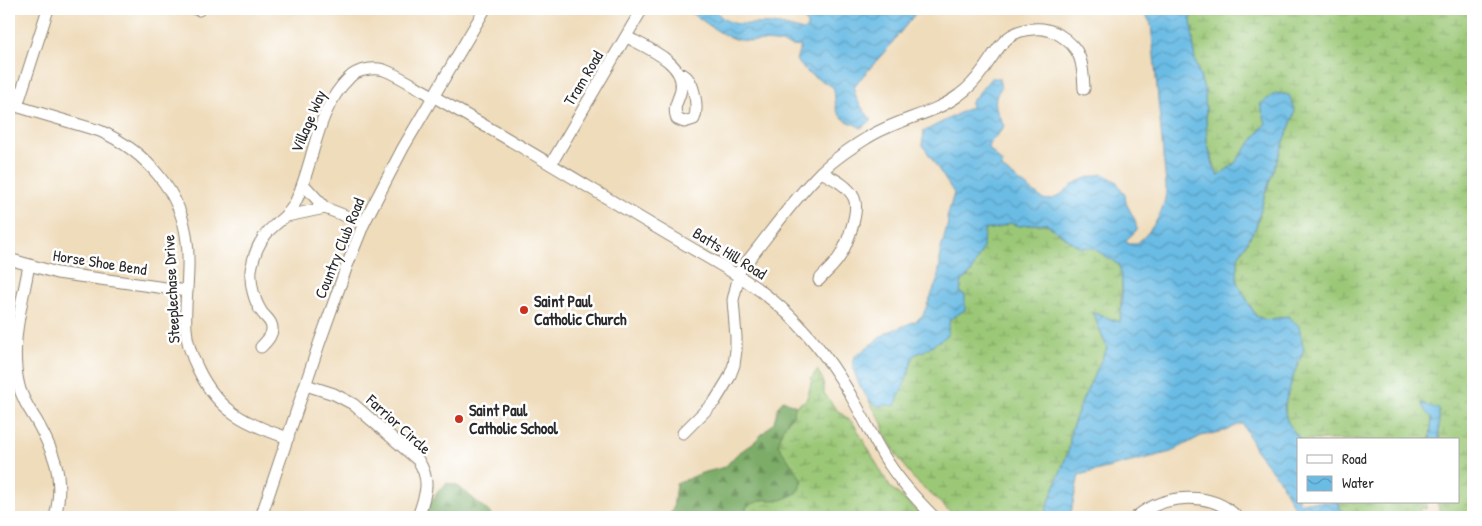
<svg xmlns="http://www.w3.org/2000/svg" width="1482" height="526" viewBox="0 0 1482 526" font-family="'Patrick Hand',sans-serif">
  <defs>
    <pattern id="forest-firs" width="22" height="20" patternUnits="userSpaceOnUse" patternTransform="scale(1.25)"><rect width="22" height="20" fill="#7cac68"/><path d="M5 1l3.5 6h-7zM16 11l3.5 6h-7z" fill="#668c56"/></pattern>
    <pattern id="wetland-marsh" width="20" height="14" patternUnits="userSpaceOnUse" patternTransform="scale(1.25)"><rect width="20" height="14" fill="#9bc877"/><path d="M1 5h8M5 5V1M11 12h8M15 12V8" fill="none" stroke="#7fa362"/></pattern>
    <pattern id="water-waves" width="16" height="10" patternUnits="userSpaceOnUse" patternTransform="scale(1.25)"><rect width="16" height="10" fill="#6abce5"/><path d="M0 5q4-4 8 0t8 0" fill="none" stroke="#5799ba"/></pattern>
  </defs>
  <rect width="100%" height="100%" fill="#fff"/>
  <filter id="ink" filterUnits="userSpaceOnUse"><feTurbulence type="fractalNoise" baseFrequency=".02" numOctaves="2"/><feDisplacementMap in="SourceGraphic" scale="10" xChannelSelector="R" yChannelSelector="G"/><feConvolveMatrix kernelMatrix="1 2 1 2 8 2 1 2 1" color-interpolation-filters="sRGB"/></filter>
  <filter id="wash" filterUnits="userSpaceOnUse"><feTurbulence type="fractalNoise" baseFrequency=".0096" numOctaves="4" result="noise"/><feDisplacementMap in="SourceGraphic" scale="20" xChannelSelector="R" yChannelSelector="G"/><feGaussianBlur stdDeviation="1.12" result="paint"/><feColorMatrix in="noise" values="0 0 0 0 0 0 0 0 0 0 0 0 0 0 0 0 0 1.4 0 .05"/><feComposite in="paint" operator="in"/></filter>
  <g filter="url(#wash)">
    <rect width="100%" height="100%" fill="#efdcbb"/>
    <g fill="url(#forest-firs)" stroke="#546c4a">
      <path d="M783 400 796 406 792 416 783 428 778 445 803 481 797 493 782 500H763L747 506 745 517H666L673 509 676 484 702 473 725 467 736 455 754 442 774 422 778 407Z"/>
      <path d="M447 483 457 485 495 517H425C429 503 436 492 447 483Z"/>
    </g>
    <g fill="url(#wetland-marsh)" stroke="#637a51">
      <path d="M1190 9H1473V517H1441L1437 502H1458V440H1439L1438 409 1429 407 1422 402 1425 411 1432 418 1430 440H1300C1296 434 1289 427 1287 420 1280 401 1296 369 1304 350L1288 316 1266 320 1256 316 1237 282 1238 257 1256 227 1265 194 1295 112 1266 123 1234 164 1218 176 1207 143 1205 92 1195 61Z"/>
      <path d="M1010 223 1019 226 1045 223 1062 234 1086 246 1094 248 1119 265 1122 276 1120 322 1093 313 1107 348 1082 401 1071 430 1069 449 1047 507 1045 517H956L912 477 896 454 884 433 882 423 869 401 879 406 889 404 906 380 914 355 924 351 950 319 965 310 960 293 962 281 971 273 984 230 997 228Z"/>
      <path d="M817 370 823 380 824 393 836 409 854 424 890 487 925 517H745L747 506 763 500H782L797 493 803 481 778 445 783 428 792 416 796 406 806 400 809 392 812 378Z"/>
      <path d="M1338 502H1427L1426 509 1421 508 1420 512 1424 517H1344Z"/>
    </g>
    <g fill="url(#water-waves)" stroke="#4a7488">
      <path d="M683 9H715C728 31 751 22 773 24 783 25 793 28 803 31L807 28V24L798 9H919L887 49 855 85C852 97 864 111 872 120L861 128C856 124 849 123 844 119 832 111 837 99 833 87L808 73 796 60 801 46C790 48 787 43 775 42 761 40 743 43 729 37 713 30 699 16 683 9Z"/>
      <path d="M1142 9H1190L1195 61 1205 92 1207 143 1213 164 1218 176 1234 164 1266 123 1260 104 1276 93 1289 95 1292 102 1295 112 1265 194 1256 227 1238 257 1237 282 1256 316 1266 320 1288 316 1299 326 1304 350 1294 374 1284 407 1287 421 1300 440H1298V502H1338L1344 517H1299L1281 482 1255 449 1243 424H1240L1225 431 1201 436 1171 452 1079 475 1070 517H1045L1047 507 1069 449 1071 430 1082 401 1107 348 1093 313 1120 322C1122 303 1124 283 1119 265L1093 248 1079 247 1045 223 1019 226 1010 223 997 228 984 230 983 248 971 273 962 281 960 293 965 295V310L950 319 947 336 924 351 914 355 906 380 895 406C888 404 885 406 879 406 867 405 854 376 853 365 852 362 853 360 854 357L888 332 916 321 923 315 937 281 940 264V253L948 223 947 218 954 193 922 144 924 133 923 132 971 107V102L991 78H999L1001 88C990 102 998 113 1004 126 1000 135 992 137 988 147L1002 163V168L1043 199C1058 203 1067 186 1079 181 1086 177 1095 176 1103 174L1116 181 1125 195 1126 203 1135 220 1137 230 1126 240 1128 244H1136C1154 230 1167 207 1166 185L1151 24Z"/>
      <path d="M1421 402 1429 407 1439 409V440H1430L1432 418 1425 411Z"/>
    </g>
  </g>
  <g filter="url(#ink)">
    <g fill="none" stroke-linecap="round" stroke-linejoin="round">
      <g stroke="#8d8473" stroke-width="13">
        <g id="minor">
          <path d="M195 9 199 10"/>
          <path d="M627 37C645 47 686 63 681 89 679 102 672 104 677 119L684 122 694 119C699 107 694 76 680 74"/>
          <path d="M9 104 100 131C145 151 182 192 187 242 191 271 184 300 186 329 187 343 192 357 198 369 218 411 246 424 288 438"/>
          <path d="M17 106 48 9"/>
          <path d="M551 164 642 9"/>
          <path d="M303 184 325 208"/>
          <path d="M287 216 325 208 364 223"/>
          <path d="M9 259 57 273 187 291"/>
          <path d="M29 265C22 304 9 346 19 386 22 398 29 409 36 420 55 454 65 478 55 517"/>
          <path d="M737 274C764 242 787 207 816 177 831 161 849 149 867 138 896 119 933 115 959 95 969 88 976 80 983 70 997 51 1005 30 1033 29 1041 28 1050 30 1058 34 1082 48 1083 64 1084 89"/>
          <path d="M819 280C826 272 835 265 840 256 847 244 860 211 854 198 848 185 832 178 821 172"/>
          <path d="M261 347C267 341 275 333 271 324 269 319 264 316 261 311 254 300 250 284 251 270 254 253 262 235 276 224 284 217 289 214 294 205 315 164 314 112 349 78 356 70 373 67 384 70 395 74 406 81 417 87 445 103 473 119 501 135 561 170 621 207 681 242 718 264 756 283 788 314 815 340 837 370 855 403 867 424 876 445 889 464 902 484 918 501 934 517"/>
          <path d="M306 385 334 394 353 404 418 460C432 482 425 495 418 517"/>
          <path d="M683 433 715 401 729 378 734 365 736 350V337L733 300 739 275"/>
          <path d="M261 517 319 344 348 263 364 223 403 148 485 9"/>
          <path d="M1136 517C1164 494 1211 490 1237 517"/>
        </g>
      </g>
      <use href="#minor" stroke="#fff" stroke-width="11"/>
    </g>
  </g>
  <g fill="#c8321e" stroke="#fff" stroke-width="2">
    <circle cx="524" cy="310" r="5"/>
    <circle cx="459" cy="419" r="5"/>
  </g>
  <g text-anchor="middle" stroke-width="5" stroke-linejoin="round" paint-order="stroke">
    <g font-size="16" fill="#2b2b2b" stroke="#fff">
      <text transform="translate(583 78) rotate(-59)" y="6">Tram Road</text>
      <text transform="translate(308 121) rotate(-67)" y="6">Village Way</text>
      <text transform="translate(339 248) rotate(-68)" y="6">Country Club Road</text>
      <text transform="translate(730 253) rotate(32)" y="6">Batts Hill Road</text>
      <text transform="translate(100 262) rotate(9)" y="6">Horse Shoe Bend</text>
      <text transform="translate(171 289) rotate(-93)" y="6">Steeplechase Drive</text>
      <text transform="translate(399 424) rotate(42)" y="6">Farrior Circle</text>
    </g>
    <g font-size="16" font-weight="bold" fill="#2b2b2b" stroke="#fff" text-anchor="start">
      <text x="534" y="307">Saint Paul<tspan x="534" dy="18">Catholic Church</tspan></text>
      <text x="469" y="416">Saint Paul<tspan x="469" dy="18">Catholic School</tspan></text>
    </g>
  </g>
  <rect width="1482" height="526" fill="none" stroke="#fff" stroke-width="30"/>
  <rect x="1297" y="438" width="162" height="65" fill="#ffffff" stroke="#aaaaaa"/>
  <rect x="1307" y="455" width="25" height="8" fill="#ffffff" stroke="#aaaaaa"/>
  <text x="1342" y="464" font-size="15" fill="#2b2b2b">Road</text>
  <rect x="1307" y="476" width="25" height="15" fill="url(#water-waves)" stroke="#aaaaaa"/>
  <text x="1342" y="488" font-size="15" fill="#2b2b2b">Water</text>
</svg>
